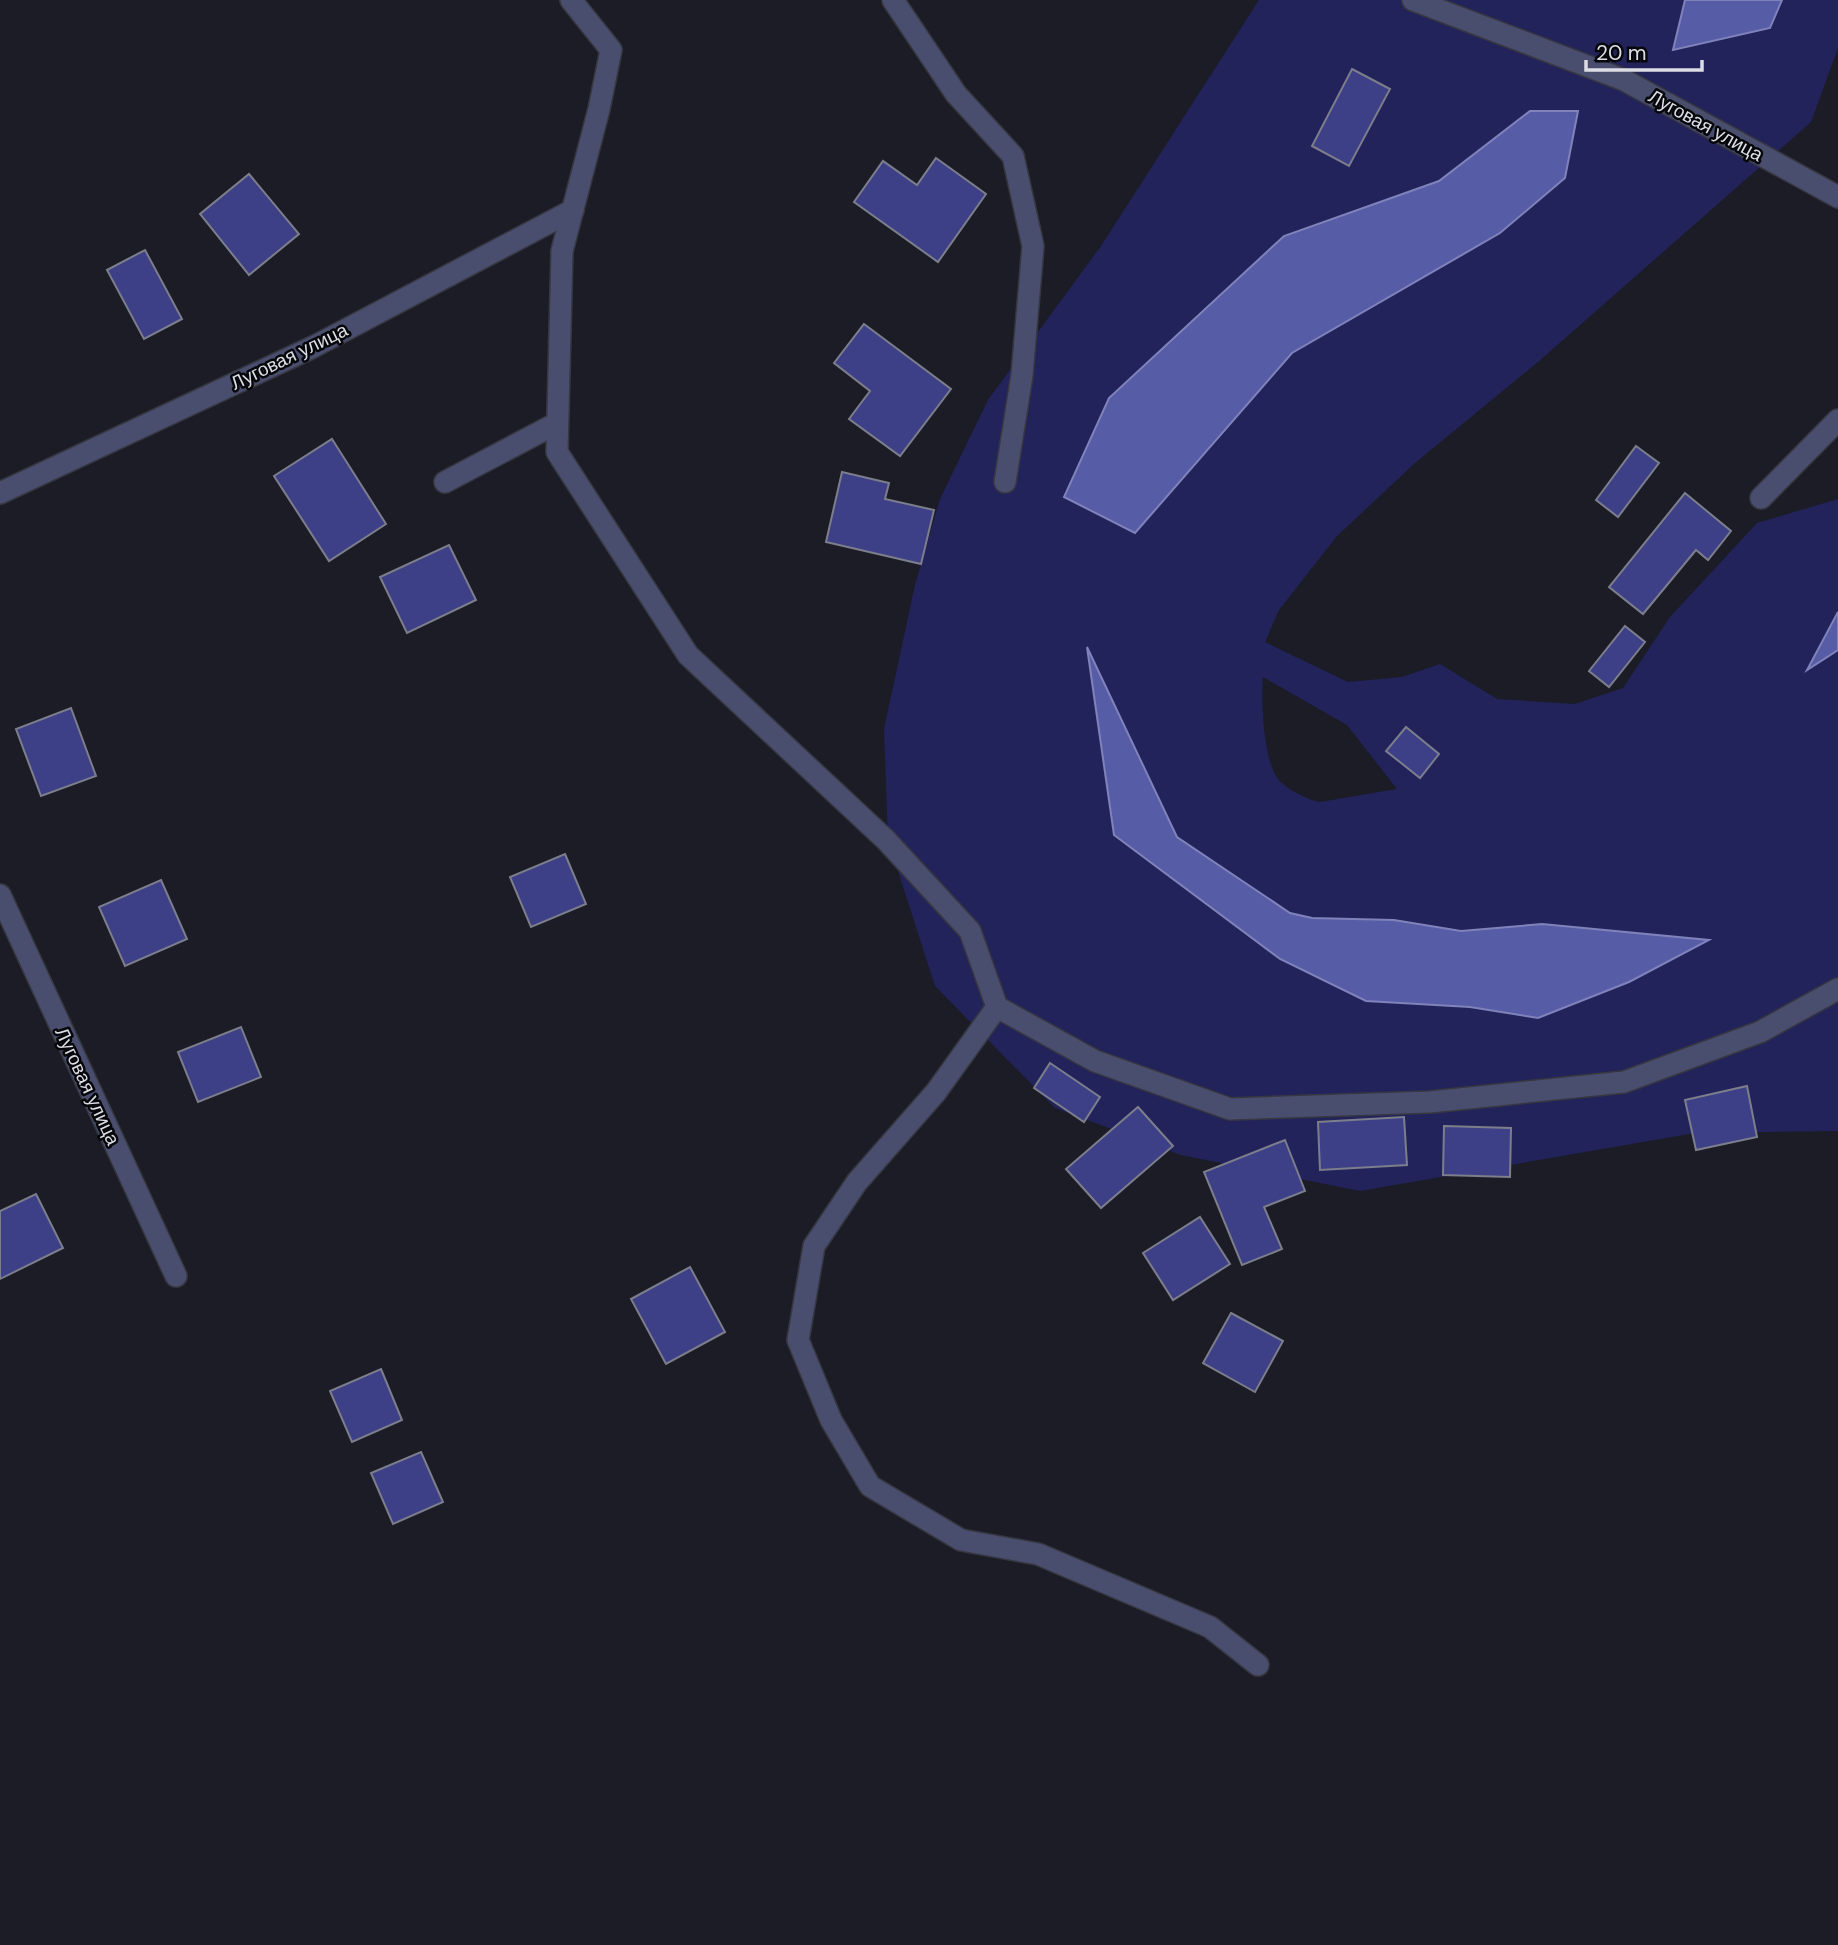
<svg xmlns="http://www.w3.org/2000/svg" width="1838" height="1945" viewBox="0 0 1838 1945" font-family="'DM Sans',sans-serif">
  <rect width="100%" height="100%" fill="#1b1c26"/>
  <path fill="#23235c" fill-rule="evenodd" d="M1259 0H1838V48L1811 122 1538 362 1415 463 1337 536 1279 610 1265 642 1348 682 1402 677 1440 664 1497 699 1575 704 1623 688 1670 617 1757 523 1838 499V612L1808 668 1838 650V1131L1695 1133 1360 1191 1181 1155 1055 1108 935 986 888 840 884 729 915 585 940 499 988 400 1101 246ZM1263 677 1347 725 1397 789 1320 802C1308 800 1286 789 1278 779 1263 759 1261 701 1263 677Z"/>
  <g fill="#575ca7" stroke="#7f83ba" stroke-width="2">
    <path d="M1685 0H1782L1770 28 1673 50Z"/>
    <path d="M1530 111H1578L1565 178 1500 233 1292 353 1135 533 1064 497 1109 398 1284 236 1439 181Z"/>
    <path d="M1838 612V650L1807 670Z"/>
    <path d="M1087 647 1177 837 1290 913 1312 918 1394 920 1461 931 1542 924 1709 940 1629 982 1538 1018 1470 1007 1366 1001 1280 959 1114 835Z"/>
  </g>
  <g fill="#3d3f87" stroke="#7c7e8b" stroke-width="2">
    <path d="M1352 69 1390 89 1349 166 1312 146Z"/>
    <path d="M936 158 986 194 938 262 854 202 883 161 917 185Z"/>
    <path d="M249 174 299 234 249 275 200 214Z"/>
    <path d="M145 250 182 319 144 339 107 270Z"/>
    <path d="M864 324 951 389 900 456 849 419 870 391 834 363Z"/>
    <path d="M332 439 386 524 329 561 274 476Z"/>
    <path d="M1636 446 1659 463 1618 517 1596 500Z"/>
    <path d="M842 472 889 483 885 499 934 510 921 564 826 542Z"/>
    <path d="M1685 493 1731 531 1708 560 1696 550 1643 614 1609 587Z"/>
    <path d="M449 545 476 600 407 633 380 577Z"/>
    <path d="M1625 626 1645 642 1609 687 1589 671Z"/>
    <path d="M71 708 96 776 41 796 16 729Z"/>
    <path d="M1406 727 1439 754 1420 778 1386 751Z"/>
    <path d="M565 854 586 904 531 927 510 877Z"/>
    <path d="M161 880 187 939 125 966 99 907Z"/>
    <path d="M241 1027 261 1077 198 1102 178 1052Z"/>
    <path d="M1050 1063 1100 1097 1084 1122 1034 1088Z"/>
    <path d="M1747 1086 1757 1137 1696 1150 1685 1100Z"/>
    <path d="M1138 1107 1173 1146 1101 1208 1066 1169Z"/>
    <path d="M1404 1117 1407 1165 1320 1170 1318 1122Z"/>
    <path d="M1444 1126 1511 1128 1510 1177 1443 1175Z"/>
    <path d="M1285 1140 1305 1191 1264 1207 1282 1249 1242 1265 1204 1172Z"/>
    <path d="M36 1194 63 1248 0 1279V1211Z"/>
    <path d="M1200 1217 1230 1264 1173 1300 1143 1253Z"/>
    <path d="M690 1267 725 1332 666 1364 631 1299Z"/>
    <path d="M1231 1313 1283 1341 1255 1392 1203 1363Z"/>
    <path d="M381 1369 402 1420 352 1442 330 1391Z"/>
    <path d="M421 1452 443 1502 393 1524 371 1473Z"/>
  </g>
  <g fill="none" stroke-linecap="round" stroke-linejoin="round">
    <g stroke="#363741" stroke-width="24">
      <g id="minor">
        <path d="M571 0 611 50 599 109 562 251 557 452 688 655 886 840 970 931 997 1007 1095 1061 1230 1109 1430 1102 1624 1082 1760 1032 1838 989"/>
        <path d="M893 0 956 94 1013 156 1033 246 1022 375 1005 482"/>
        <path d="M1413 0 1624 80 1838 197"/>
        <path d="M445 482 557 423"/>
        <path d="M0 493 313 347 573 210"/>
        <path d="M1761 498 1838 420"/>
        <path d="M0 895 176 1276"/>
        <path d="M997 1007 936 1092 857 1182 814 1246 798 1340 831 1420 870 1486 961 1540 1038 1554 1210 1627 1258 1665"/>
      </g>
    </g>
    <use href="#minor" stroke="#4a4e6e" stroke-width="21"/>
  </g>
  <g text-anchor="middle" stroke-width="5" stroke-linejoin="round" paint-order="stroke">
    <g font-size="19" fill="#dcdde5" stroke="#06070b">
      <text transform="translate(1706 125) rotate(29)" y="7">Луговая улица</text>
      <text transform="translate(289 356) rotate(-26)" y="7">Луговая улица</text>
      <text transform="translate(88 1086) rotate(65)" y="7">Луговая улица</text>
    </g>
  </g>
  <path d="M1586 60v10h116v-10" fill="none" stroke="#dcdde5" stroke-width="3.5"/>
  <text x="1596" y="60" font-size="21" fill="#dcdde5" stroke="#06070b" stroke-width="5" paint-order="stroke">20 m</text>
</svg>
